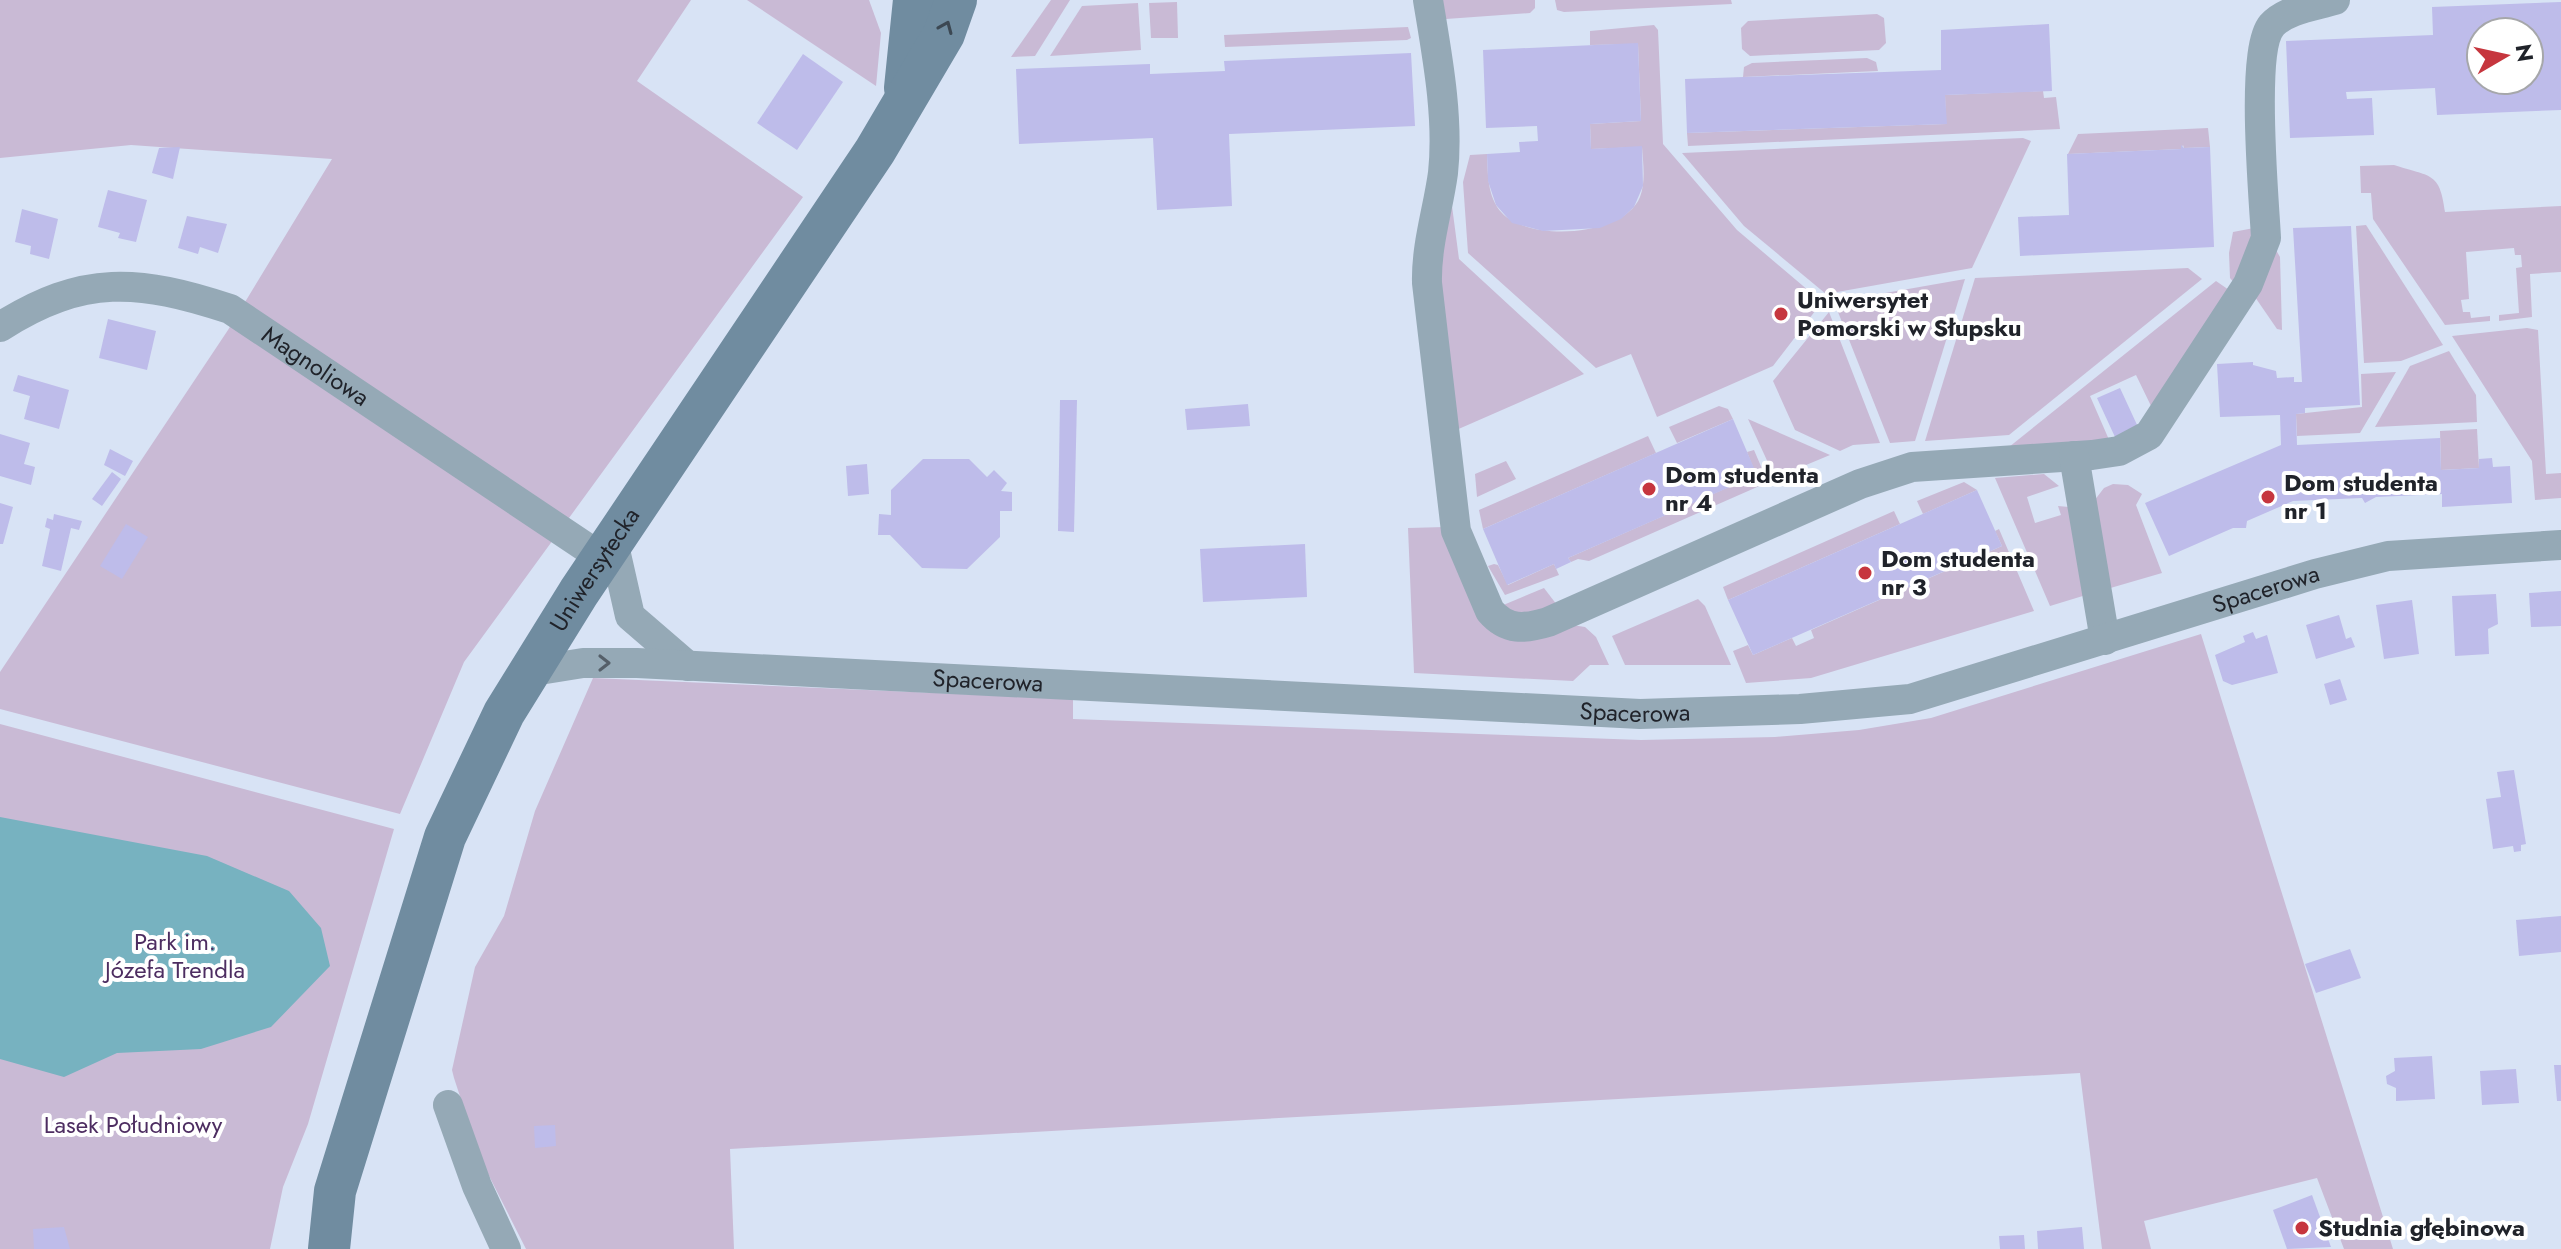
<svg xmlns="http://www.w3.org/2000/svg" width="2561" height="1249" viewBox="0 0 2561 1249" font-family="Jost,sans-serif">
  <rect width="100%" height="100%" fill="#d8e3f5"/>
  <g fill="#c9bad5">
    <path d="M0 0H691L637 81 803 197 464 662 400 814 0 709V672L228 330 332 159 131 145 0 158Z"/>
    <path d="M747 0H869L881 33 876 86Z"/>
    <path d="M1051 0H1070L1035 56 1011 57Z"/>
    <path d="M1436 0H1535V8L1530 13 1446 19Z"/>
    <path d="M1555 0H1731L1732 4 1564 12 1557 10Z"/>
    <path d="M1177 2 1178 38H1151L1149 3Z"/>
    <path d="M1138 3 1141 50 1050 56 1082 6Z"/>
    <path d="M1877 14 1884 18 1886 43 1879 50 1750 56 1742 49 1741 28 1748 21Z"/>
    <path d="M1654 25 1658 30 1663 144 1737 230 1822 302 1773 366 1657 417 1631 354 1596 368 1468 253 1463 182 1470 155 1487 154C1488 174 1487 197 1502 213 1529 242 1624 237 1640 197 1646 182 1643 162 1642 147L1591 149 1590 124 1641 121 1638 44 1590 45V31Z"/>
    <path d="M1408 27 1411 38 1407 40 1225 47 1224 35Z"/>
    <path d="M1867 58 1876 62 1878 71 1743 77 1744 67 1752 63Z"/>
    <path d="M2043 91 2044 98 2056 97 2060 129 1688 146 1687 133 1946 124 1945 95Z"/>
    <path d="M2208 128 2210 147 2184 148 2183 145 2181 149 2068 154 2078 134Z"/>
    <path d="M2023 138 2031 141 1972 268 1826 294 1744 226 1682 153Z"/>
    <path d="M2394 165C2430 177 2440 171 2445 212L2561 206V272L2530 274 2532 317 2499 321V315L2519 313 2516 268 2522 267 2521 255H2515L2514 248 2466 252 2469 299 2461 300 2463 312H2470L2471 318 2490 316V321L2445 325 2373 219 2371 193H2361L2360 166Z"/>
    <path d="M1452 206 1459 259 1584 374 1454 431 1436 279Z"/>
    <path d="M2366 225 2443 345 2401 361 2364 363 2356 226Z"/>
    <path d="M2254 228 2236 285 2230 278 2229 253 2233 232Z"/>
    <path d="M2276 250 2280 257 2282 330 2277 329 2255 297Z"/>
    <path d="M2188 268 2202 279 2009 435 1925 441 1975 278Z"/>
    <path d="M1965 279 1915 441 1890 443 1834 302Z"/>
    <path d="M2216 281 2229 290 2152 408 2136 375 2090 396 2110 442 2009 447Z"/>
    <path d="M1829 312 1880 443 1853 445 1840 451 1795 430 1773 381Z"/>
    <path d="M2527 328 2538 330 2546 474 2561 473V498L2535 500 2532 461 2452 336Z"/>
    <path d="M2449 351 2476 395 2477 422 2375 427 2410 366Z"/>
    <path d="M2396 372 2360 433 2297 436 2296 414 2362 407 2361 374Z"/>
    <path d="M1719 406 1728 409 1733 419 1677 443 1669 427Z"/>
    <path d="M1748 419 1830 455 1775 478Z"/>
    <path d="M2477 429 2479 468 2441 470 2440 431Z"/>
    <path d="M1648 436 1656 453 1483 529 1479 510Z"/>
    <path d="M1754 450 1766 478 1764 484 1589 561 1578 559 1571 562 1568 558 1756 475 1747 452Z"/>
    <path d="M1506 461 1516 479 1477 497 1475 474Z"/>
    <path d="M2044 474 2059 486 2027 497 2035 523 2061 515 2058 506 2069 507 2086 595 2050 606 1995 478Z"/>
    <path d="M1964 482 1977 490 1923 514 1917 501Z"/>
    <path d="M2113 484 2128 485 2142 494 2136 505 2162 573 2107 589 2094 501 2104 488Z"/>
    <path d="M1894 511 1900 524 1728 600 1723 587Z"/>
    <path d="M1445 527 1476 610 1585 627 1596 637 1609 665H1590L1573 681 1414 673 1408 528Z"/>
    <path d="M1999 529 2034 611 1811 678 1746 683 1733 651 1748 645 1753 655 1792 638 1796 646 1814 638 1811 630 2002 546 1995 531Z"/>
    <path d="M1494 564 1498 565 1508 585 1554 564 1559 575 1505 595 1488 566Z"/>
    <path d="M1544 588 1557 605 1528 618 1501 606Z"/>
    <path d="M1698 599 1705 606 1731 665H1625L1612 636Z"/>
    <path d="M2201 634 2393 1249H2344L2317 1178 2144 1221 2151 1249H2102L2080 1073 730 1149 734 1249H526L481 1160 454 1078 452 1070 475 967 504 916 535 811 593 678 1073 699V719L1641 740 1775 737 1859 730 1931 718Z"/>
    <path d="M0 724 394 829 308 1124 283 1187 270 1249H0Z"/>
  </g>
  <path fill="#77b2c0" d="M0 817 207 856 289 891 321 928 330 966 271 1027 201 1049 117 1053 64 1077 0 1059Z"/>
  <g fill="#bebcea" fill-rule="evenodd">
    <path d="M2561 2V110L2437 115 2435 88 2346 92 2347 99 2372 98 2374 135 2290 138 2286 41 2433 35 2432 7ZM2481 32H2529V80H2481Z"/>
    <path d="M2049 24 2052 91 1945 95 1947 124 1687 133 1685 79 1941 70V30Z"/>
    <path d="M1638 43 1641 121 1590 124 1591 149 1642 146 1643 186 1634 207 1621 219 1600 228 1543 231 1512 223 1496 205 1488 181 1487 154 1520 152 1519 142 1538 141 1537 126 1486 128 1483 50Z"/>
    <path d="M1411 53 1415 126 1229 134 1232 206 1157 210 1153 138 1019 144 1016 69 1150 64V74L1225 71 1224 61Z"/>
    <path d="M803 54 843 82 797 150 757 123Z"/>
    <path d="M2181 145 2184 148 2210 147 2214 247 2020 256 2018 217 2069 215 2067 154 2181 149Z"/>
    <path d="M180 147 173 179 152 173 159 148Z"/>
    <path d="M108 190 147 200 136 242 118 238 120 233 98 227Z"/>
    <path d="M22 209 58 219 49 259 30 254 31 246 15 242Z"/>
    <path d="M187 216 227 224 218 253 200 247 198 254 178 248Z"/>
    <path d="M2351 226 2360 405 2305 408V413L2296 414 2297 445 2440 438 2441 470 2479 468V459L2492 458 2493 467 2510 466 2512 503 2442 507V494L2376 497 2365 503 2362 498 2293 501 2247 521 2246 528H2233L2169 556 2145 503 2281 445 2280 415 2220 417 2217 364 2253 362V365L2276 371 2277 378 2294 377V382H2302L2293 228Z"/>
    <path d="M108 319 156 331 147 370 99 358Z"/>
    <path d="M18 375 69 390 59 429 24 419 30 396 13 391Z"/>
    <path d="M2120 388 2138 427 2115 437 2097 398Z"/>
    <path d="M1060 400H1077L1074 532 1058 531Z"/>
    <path d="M1248 404 1250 426 1187 430 1185 409Z"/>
    <path d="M1733 419 1757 475 1568 558 1571 562 1556 569 1554 564 1507 585 1483 529Z"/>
    <path d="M0 434 30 443 24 464 35 467 31 485 0 476Z"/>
    <path d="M110 449 133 461 125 476 104 465Z"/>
    <path d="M923 459H969L987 477 994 470 1007 483 1001 491 1012 492V511H1000V537L967 569 922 568 890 535H878L879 514 891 515V490Z"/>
    <path d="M867 464 869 494 848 496 846 466Z"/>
    <path d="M112 472 121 479 102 506 92 499Z"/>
    <path d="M1977 490 2002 546 1753 655 1728 600Z"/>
    <path d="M0 503 13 507 3 544H0Z"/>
    <path d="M54 514 82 521 79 530 71 528 61 571 42 566 50 529 45 527 47 518 53 520Z"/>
    <path d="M126 524 148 537 122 579 100 566Z"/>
    <path d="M1305 544 1307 597 1203 602 1200 549Z"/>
    <path d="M2561 591V626L2531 627 2529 593Z"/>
    <path d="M2496 594 2498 624 2488 629 2489 654 2455 656 2452 596Z"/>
    <path d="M2412 600 2419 654 2384 659 2376 605Z"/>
    <path d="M2339 615 2346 639 2351 637 2355 647 2316 659 2306 625Z"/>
    <path d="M2253 632 2256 639 2267 635 2278 673 2232 685 2223 681 2215 655 2245 642 2243 636Z"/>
    <path d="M2340 679 2347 700 2330 705 2324 684Z"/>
    <path d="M2514 770 2526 844 2521 845V851L2514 852 2513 846 2493 849 2486 799 2501 797 2497 772Z"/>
    <path d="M2561 916V952L2519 956 2516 920Z"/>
    <path d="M2350 949 2361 978 2316 993 2305 964Z"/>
    <path d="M2432 1056 2435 1099 2396 1101V1088L2387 1084 2386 1076 2395 1071 2394 1058Z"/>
    <path d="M2554 1065H2561V1101H2557Z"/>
    <path d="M2516 1069 2519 1103 2482 1105 2480 1071Z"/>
    <path d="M555 1125 556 1146 535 1148 534 1126Z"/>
    <path d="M2312 1195 2331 1247 2287 1249 2273 1210Z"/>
    <path d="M64 1227 70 1249H34L33 1229Z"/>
    <path d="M2082 1227 2084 1249H2038L2037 1231Z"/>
    <path d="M2024 1235 2025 1249H2000L1999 1236Z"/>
  </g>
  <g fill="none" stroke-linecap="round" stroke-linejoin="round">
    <g stroke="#95a9b6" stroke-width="30">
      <path d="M1428 0C1437 55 1449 117 1443 173 1438 210 1426 245 1427 283L1456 531 1490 611C1507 631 1525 629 1548 622L1860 484 1912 467 2092 455 2119 451 2149 435 2248 284 2266 238C2264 198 2250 50 2272 25 2287 9 2315 6 2335 0"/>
      <path id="s1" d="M0 327C83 274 139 279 230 309L602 558"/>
      <path d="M2074 456 2105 640"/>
      <path d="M613 541 630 616 688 666"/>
      <path id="s2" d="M527 672 583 663H637L1640 714 1800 709 1910 699 2315 574 2388 556 2561 545"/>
      <path d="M448 1105 477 1186 506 1249"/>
    </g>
    <g stroke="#708ca0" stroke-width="42">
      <path d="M905 88 914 0"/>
      <path id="s3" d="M329 1249 335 1191 445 837 504 713 579 592 875 151 944 34 956 0"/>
    </g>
  </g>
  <defs><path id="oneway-chevron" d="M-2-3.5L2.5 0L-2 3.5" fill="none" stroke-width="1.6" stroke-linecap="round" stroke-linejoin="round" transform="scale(2)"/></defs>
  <use stroke="#3c4853" href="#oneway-chevron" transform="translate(946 27) rotate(-67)"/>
  <use stroke="#555f69" href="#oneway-chevron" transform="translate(604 663)"/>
  <g fill="#c6363e" stroke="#fff" stroke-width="3">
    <circle cx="1781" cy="314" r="8"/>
    <circle cx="1649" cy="489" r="8"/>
    <circle cx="2268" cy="497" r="8"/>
    <circle cx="1865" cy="573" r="8"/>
    <circle cx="2302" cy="1228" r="8"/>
  </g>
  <g text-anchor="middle" stroke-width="8" stroke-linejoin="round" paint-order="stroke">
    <g font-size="24" font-weight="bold" fill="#20232a" stroke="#fff" text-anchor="start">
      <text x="1797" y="308">Uniwersytet<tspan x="1797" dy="28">Pomorski w Słupsku</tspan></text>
      <text x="1665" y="483">Dom studenta<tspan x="1665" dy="28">nr 4</tspan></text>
      <text x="2284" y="491">Dom studenta<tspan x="2284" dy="28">nr 1</tspan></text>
      <text x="1881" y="567">Dom studenta<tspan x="1881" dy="28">nr 3</tspan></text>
      <text x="2318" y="1236">Studnia głębinowa</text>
    </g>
    <g font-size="24" fill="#20232a" stroke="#fff">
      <text dy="8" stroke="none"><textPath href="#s1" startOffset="344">Magnoliowa</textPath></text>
      <text dy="8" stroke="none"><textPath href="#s3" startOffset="736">Uniwersytecka</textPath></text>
      <text dy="8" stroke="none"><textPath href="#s2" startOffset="1758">Spacerowa</textPath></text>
      <text dy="8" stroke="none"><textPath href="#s2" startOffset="462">Spacerowa</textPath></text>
      <text dy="8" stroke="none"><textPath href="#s2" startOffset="1110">Spacerowa</textPath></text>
    </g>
    <g font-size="24" fill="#4d2d61" stroke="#fff">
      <text x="175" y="950">Park im.<tspan x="175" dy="28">Józefa Trendla</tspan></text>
      <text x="133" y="1133">Lasek Południowy</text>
    </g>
  </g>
  <g transform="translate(2505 56) rotate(81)"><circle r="38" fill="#ffffff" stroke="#a6a7aa" stroke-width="2"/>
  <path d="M0-6L14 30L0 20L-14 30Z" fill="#c6363e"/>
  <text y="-12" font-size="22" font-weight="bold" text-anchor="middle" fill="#20232a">N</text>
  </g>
</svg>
